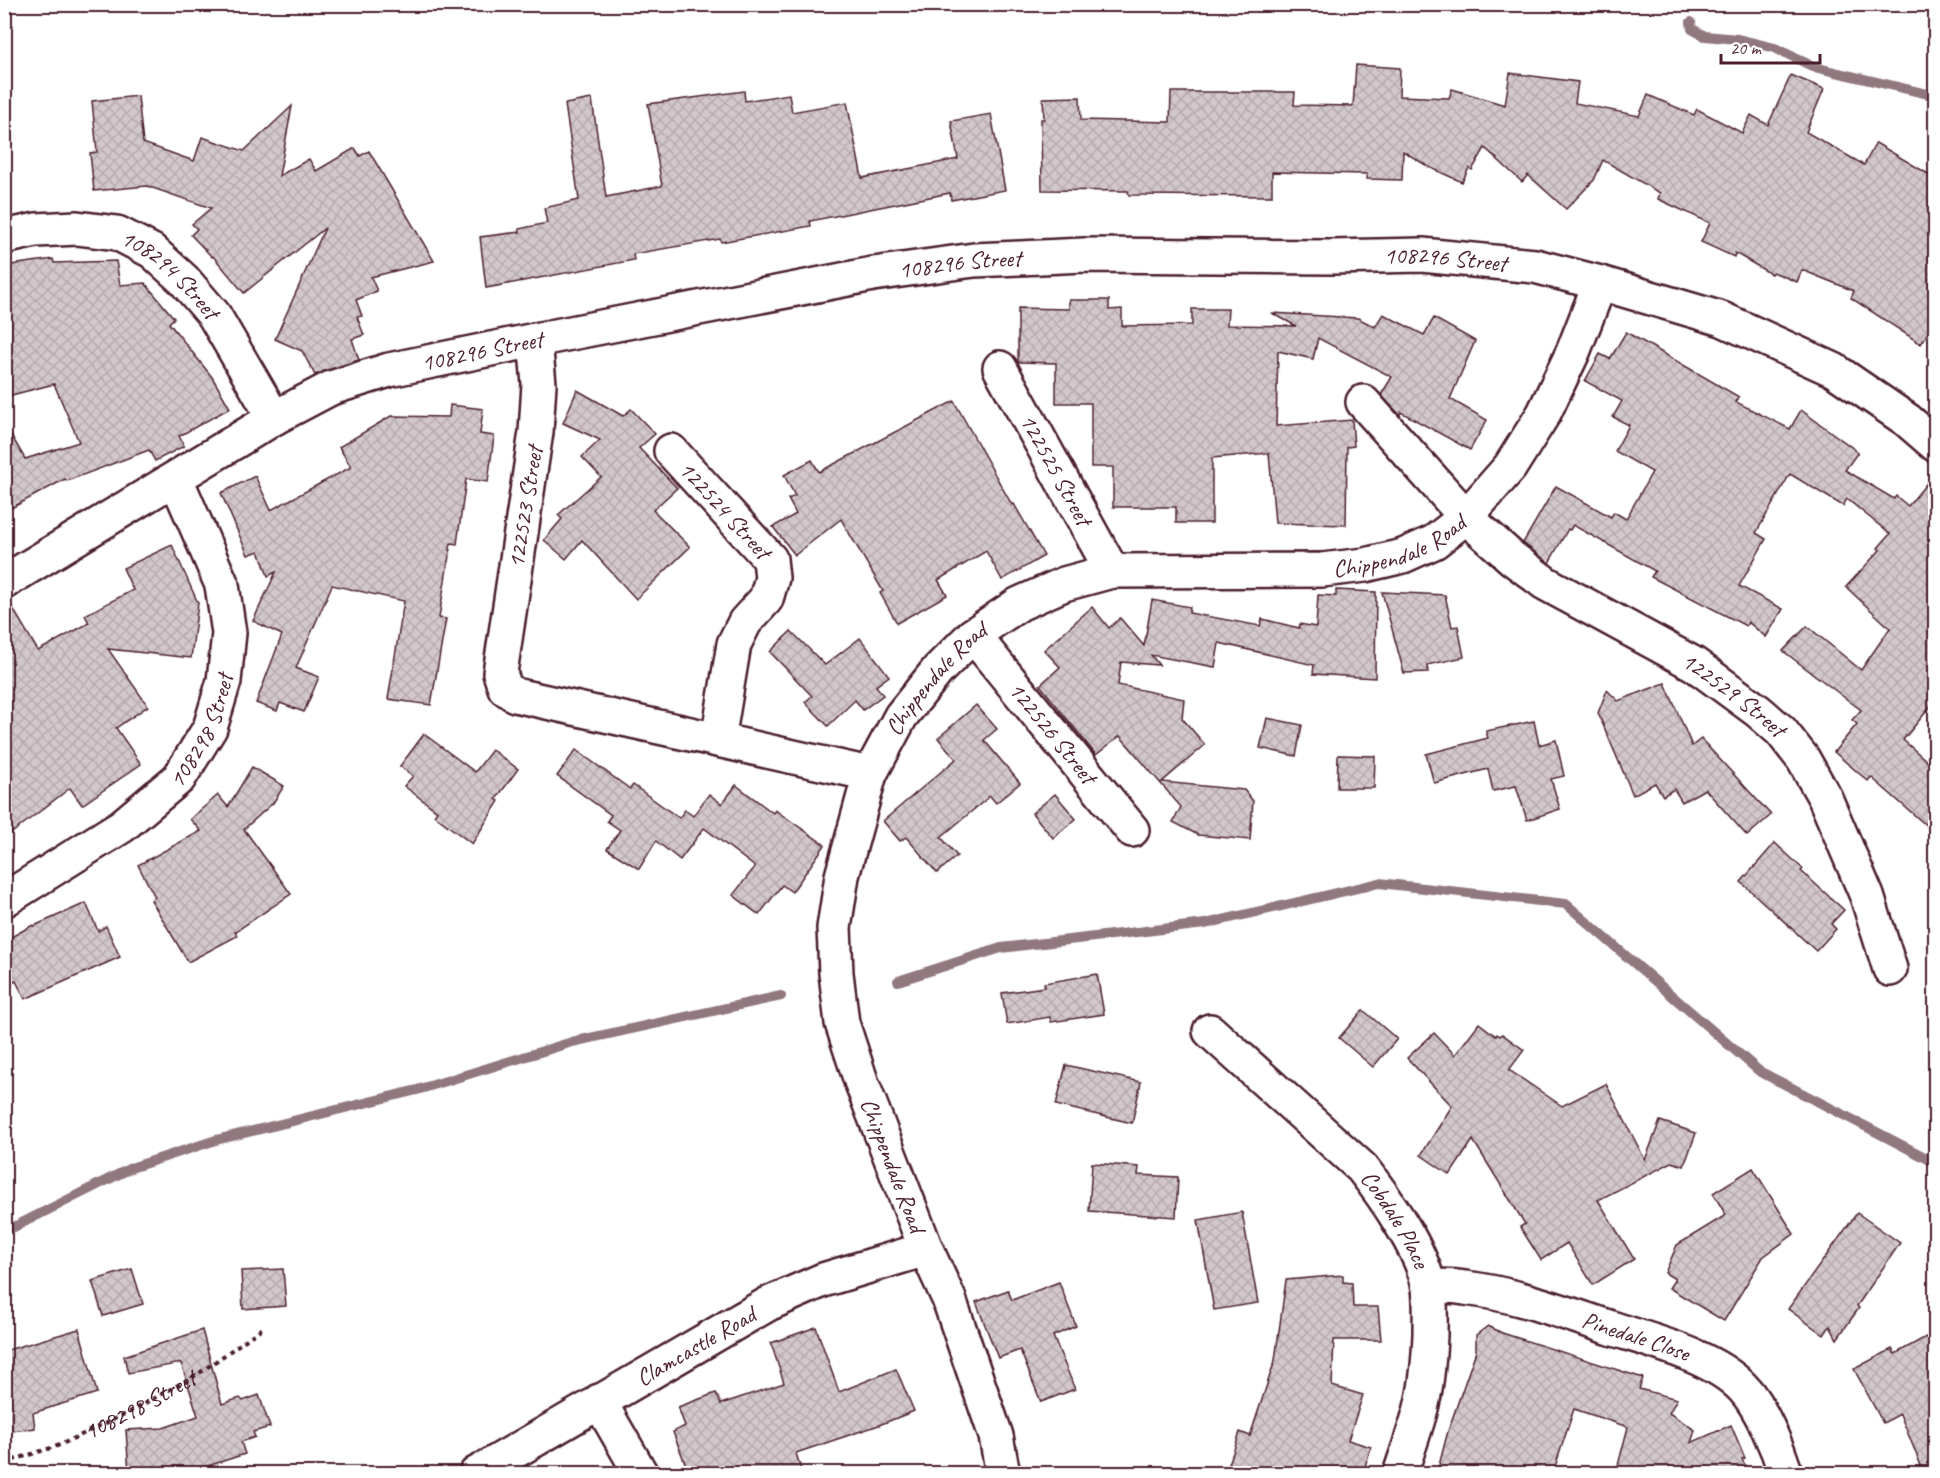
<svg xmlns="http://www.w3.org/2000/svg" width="1940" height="1478" viewBox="0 0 1940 1478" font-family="Caveat,sans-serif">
  <defs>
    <pattern id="building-cross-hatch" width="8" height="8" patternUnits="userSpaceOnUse" patternTransform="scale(1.5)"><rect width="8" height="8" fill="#d2c7cb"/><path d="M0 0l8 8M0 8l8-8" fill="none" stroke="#b6aaae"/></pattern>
  </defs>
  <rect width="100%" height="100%" fill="#fff"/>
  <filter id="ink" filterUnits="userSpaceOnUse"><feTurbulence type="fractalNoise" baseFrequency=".0167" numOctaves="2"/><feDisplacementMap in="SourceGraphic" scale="12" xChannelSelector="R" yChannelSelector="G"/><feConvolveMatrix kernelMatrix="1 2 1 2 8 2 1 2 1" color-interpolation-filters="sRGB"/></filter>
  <g filter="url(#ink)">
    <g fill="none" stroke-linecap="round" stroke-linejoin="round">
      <g stroke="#91787e" stroke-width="10">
        <path d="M1691 22 1692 29 1705 36 1738 39 1775 48 1814 67 1936 96"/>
        <path d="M898 981 1001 948 1205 924 1379 883 1566 904 1759 1071 1936 1163"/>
        <path d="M4 1232 131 1168 216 1140 417 1090 572 1042 781 996"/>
      </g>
    </g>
    <g fill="url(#building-cross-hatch)" stroke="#4a1f2b" stroke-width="1.5">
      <path d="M1356 65 1400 68 1399 96 1449 98 1452 89 1505 105 1510 73 1578 82 1575 103 1639 116 1648 95 1694 115 1697 109 1742 133 1751 115 1768 125 1791 75 1824 89 1806 132 1864 165 1876 143 1935 178V322L1921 344 1851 298 1854 291 1802 270 1797 282 1773 272 1771 274 1735 253 1734 257 1701 242 1710 223 1658 199 1660 193 1603 160 1594 180 1566 209 1528 175 1522 182 1485 148 1472 170 1469 168 1462 182 1429 167 1403 151 1402 180 1367 179V174L1272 172V196L1129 195 1128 191 1042 190 1041 119H1044L1043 98 1080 97 1081 120 1170 122 1171 92H1295L1294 105 1353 106Z"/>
      <path d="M744 91 745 101 789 94 792 112 847 102 862 178 958 159 951 121 991 114 1005 190 951 200 950 193 810 221 811 226 721 242 720 239 633 254 634 260 486 288 480 237 520 232 519 229 547 223 544 208 579 200 565 104 592 99 606 197 662 186 648 104Z"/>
      <path d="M138 96 143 143 194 161 202 137 244 151 292 106 279 176 309 159 316 171 355 148 360 156 369 151 434 261 371 277 377 291 356 300 362 316 357 317 364 335 352 339 359 360 315 375 302 351 275 339 325 228 244 293 213 256 212 257 191 235 197 229 192 224 211 208 147 186 94 191 90 153 97 152 92 101Z"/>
      <path d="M53 259 54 263 116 261 120 285 145 283 174 318 169 323 212 377 230 408 179 436 184 446 155 461 149 450 67 481 65 479 4 512V423L25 459 79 442 54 384 4 397V266Z"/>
      <path d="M1069 300H1109V310L1122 309V326L1192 325V309H1228L1227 325 1296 326 1272 313 1358 318 1375 327 1383 314 1424 335 1434 318 1475 341 1450 399 1487 420 1470 450 1401 412 1400 415 1381 395 1392 377 1318 338 1313 359 1278 351 1276 426 1352 420 1354 446 1347 447 1346 525 1275 523 1269 453 1212 458V523H1176V507H1113V467H1091V403H1056V363L1018 362V308L1069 309Z"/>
      <path d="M1626 332 1739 397 1736 402 1790 429 1801 410 1858 452 1845 470 1894 499 1896 496 1908 506 1935 473V701L1903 740 1935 768V833L1871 777 1868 781 1834 752 1857 724 1852 720 1861 710 1783 651 1807 626 1861 670 1890 628 1846 587 1880 550 1878 548 1890 534 1847 499 1843 506 1790 474 1756 533 1766 539 1739 586 1783 609 1766 637 1748 622 1746 626 1651 577 1655 571 1573 525 1570 530 1568 529 1549 563 1523 543 1556 486 1611 517 1614 512 1626 519 1652 472 1615 451 1629 425 1613 417 1622 401 1585 381 1600 354 1610 359Z"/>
      <path d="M577 390 623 416 631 409 655 434 639 448 677 488 653 510 690 547 636 599 582 540 566 559 544 540 562 519 558 515 601 477 582 457 600 440 563 423Z"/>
      <path d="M954 401 1012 505 1014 504 1044 556 1002 580 986 551 938 580 947 595 897 623 880 593 883 591 841 519 795 555 773 527 796 514 788 499 795 496 784 475 812 460 819 472Z"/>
      <path d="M450 405 483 409 480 434 494 436 488 482 466 479 457 544 451 543 439 618 446 619 431 705 388 699 404 601 332 585 296 668 319 677 304 712 280 703 277 711 256 703 282 635 253 621 276 572 268 576 259 551 248 555 221 493 255 476 271 510 351 467 339 447 391 416 449 417Z"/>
      <path d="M172 545 198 603 191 658 108 649 148 706 116 728 141 764 82 805 70 788 4 839V601L8 600 38 651 89 623 85 615 133 590 123 568Z"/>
      <path d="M1336 590 1376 592 1375 678 1313 674 1314 665 1219 643 1215 667 1151 655 1159 665 1121 662 1118 685 1184 699 1182 718 1205 745 1162 782 1244 790 1253 801 1250 840 1198 835 1173 822 1181 807 1120 736 1096 755 1040 685 1060 667 1044 650 1092 607 1109 628 1120 618 1144 646 1152 600 1190 607 1189 613 1260 626 1262 619 1299 628 1300 624 1316 627 1318 595 1336 596Z"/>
      <path d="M1382 592 1445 595 1452 627 1458 626 1464 657 1427 665 1428 672 1404 673Z"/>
      <path d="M791 631 825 665 860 638 889 676 876 686 883 695 863 710 855 700 828 726 805 702 812 696 770 652Z"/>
      <path d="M1665 683 1692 746 1701 739 1771 815 1747 836 1705 789 1682 802 1674 789 1663 796 1655 783 1633 795 1598 713 1607 690 1618 701Z"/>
      <path d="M976 705 997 729 984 740 1020 783 996 803 990 796 941 837 957 856 937 873 906 837 900 841 883 821 956 759 938 738Z"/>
      <path d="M1267 718 1302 725 1296 756 1260 748Z"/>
      <path d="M1534 721 1539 745 1556 740 1564 776 1551 779 1560 809 1527 820 1516 786 1493 791 1488 769 1434 783 1426 754 1488 738 1486 731Z"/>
      <path d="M424 734 475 772 492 750 518 769 496 799 499 801 472 844 434 815 437 811 404 786 413 776 400 766Z"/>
      <path d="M576 750 630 789 633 785 679 818 685 810 693 816 709 794 722 804 736 785 773 813 775 810 825 845 792 892 782 885 759 915 733 895 755 867 704 828 680 860 656 841 639 869 607 849 620 830 607 821 611 815 557 776Z"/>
      <path d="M1338 755 1375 756 1374 788H1337Z"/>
      <path d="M252 767 284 786 273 803 244 829 291 894 235 932 237 936 188 962 151 900 155 897 138 865 201 831 190 819 218 795 228 807Z"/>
      <path d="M1055 794 1076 819 1053 838 1032 813Z"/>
      <path d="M1775 843 1803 869 1801 871 1844 910 1831 924 1836 929 1816 951 1741 882Z"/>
      <path d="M86 903 98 931 106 926 120 957 25 999 16 981 4 988V941L33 925 34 926Z"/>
      <path d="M1097 974 1104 1014 1051 1022 1050 1017 1007 1024 1002 993 1045 987 1044 983Z"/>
      <path d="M1363 1010 1397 1039 1373 1067 1339 1038Z"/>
      <path d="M1479 1023 1496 1036 1497 1034 1500 1036 1502 1034 1524 1050 1509 1070 1562 1106 1606 1084 1645 1160 1660 1121 1696 1133 1684 1166 1672 1162 1598 1200 1634 1259 1593 1285 1567 1243 1541 1260 1520 1227 1525 1224 1473 1140 1450 1175 1421 1155 1452 1106 1407 1058 1434 1033 1455 1055Z"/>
      <path d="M1066 1065 1141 1082 1132 1123 1056 1105Z"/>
      <path d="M1092 1163 1139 1167 1138 1175 1178 1177 1176 1217 1089 1211Z"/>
      <path d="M1753 1168 1794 1234 1763 1257 1724 1321 1669 1288 1675 1279 1665 1273 1677 1245 1726 1215 1713 1193Z"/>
      <path d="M1242 1212 1258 1303 1214 1310 1198 1220Z"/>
      <path d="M1857 1213 1900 1243 1857 1306 1859 1308 1837 1339 1830 1326 1824 1335 1788 1309Z"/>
      <path d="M132 1269 143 1304 103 1316 92 1281Z"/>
      <path d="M283 1269 286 1306 243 1309 241 1271Z"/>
      <path d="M1343 1275V1282L1352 1283 1353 1307H1378L1381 1340H1334L1332 1386 1363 1395 1348 1440 1371 1447 1363 1473H1226L1240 1432 1250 1436 1275 1360 1286 1280Z"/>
      <path d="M1059 1282 1076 1326 1053 1336 1075 1389 1041 1402 1020 1350 998 1358 976 1302 1008 1290 1012 1300Z"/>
      <path d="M1488 1326 1502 1333 1643 1378 1639 1389 1677 1399 1669 1413 1695 1430 1691 1443 1731 1425 1745 1458 1742 1459 1749 1473H1616L1628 1427 1574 1409 1553 1473H1437L1448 1431 1476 1351V1335Z"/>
      <path d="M816 1327 839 1392 896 1369 914 1411 879 1425 796 1453 802 1473H689L673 1432 685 1426 678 1407 716 1393 721 1404 784 1383 771 1343Z"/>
      <path d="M79 1329 97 1393 33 1413 35 1428 4 1432V1351Z"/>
      <path d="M202 1330 222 1404 240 1398 243 1401 259 1395 270 1427 253 1432 255 1437 241 1442 245 1454 186 1473H129L126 1430 163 1428 198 1416 181 1363 128 1373 124 1356Z"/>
      <path d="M1935 1332V1473H1924L1900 1414 1883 1423 1854 1369 1892 1349 1895 1354Z"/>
    </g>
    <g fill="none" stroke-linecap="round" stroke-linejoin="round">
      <g stroke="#4a1f2b" stroke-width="38">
        <g id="minor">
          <path id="s2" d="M4 237 36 230 77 228 117 233 152 251 184 280 214 315 274 418"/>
          <path d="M535 340 539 384 536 432 500 673 505 688 515 695 870 774"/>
          <path id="s3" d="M1000 368 1112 571"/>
          <path id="s4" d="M1363 402 1466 517 1512 558 1545 583 1694 664 1758 711 1781 731 1803 759 1825 798 1867 896 1890 969"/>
          <path id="s5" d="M671 451 770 559 772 578 766 599 745 622 734 644 718 740"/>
          <path id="s6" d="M4 582 274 418 331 388 389 370 535 340 873 274 974 260 1084 255 1331 257 1422 255 1535 266 1600 283 1722 319 1834 370 1907 420 1936 445"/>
          <path id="s7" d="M973 635 1132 830"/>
          <path id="s8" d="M4 900 122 826 179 778 210 728 224 681 229 633 222 585 176 479"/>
          <path id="s9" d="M1210 1031 1362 1168C1385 1197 1423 1252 1429 1288 1431 1303 1430 1320 1430 1335 1429 1360 1427 1387 1420 1412 1414 1433 1407 1453 1400 1474"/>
          <path id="s10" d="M1429 1287C1441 1286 1453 1286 1465 1288 1515 1294 1563 1312 1611 1328 1651 1341 1713 1356 1743 1388 1761 1407 1778 1449 1786 1474"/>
          <path d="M599 1401 641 1474"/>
          <path id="s11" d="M476 1474 768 1304 823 1280 926 1249"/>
          <path id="s12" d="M1003 1474 996 1436 949 1299 926 1249 861 1081 842 1023 836 973 834 928 842 876 870 774 901 716 938 670 973 635 1019 604 1064 584 1112 571 1322 570 1365 565 1403 556 1434 542 1466 517 1510 467 1544 413 1573 352 1600 283"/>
        </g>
      </g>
      <path stroke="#4a1f2b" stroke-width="4" stroke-dasharray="4.5 4.5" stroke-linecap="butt" id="s1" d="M4 1463 60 1445 129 1412 198 1374 265 1326"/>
      <use href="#minor" stroke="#fff" stroke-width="33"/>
    </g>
  </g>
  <g text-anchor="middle" stroke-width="4.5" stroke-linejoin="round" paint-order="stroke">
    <g font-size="24" fill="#4a1f2b" stroke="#fff">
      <text dy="8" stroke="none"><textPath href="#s6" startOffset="1508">108296 Street</textPath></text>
      <text dy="8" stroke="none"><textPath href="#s6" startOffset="1022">108296 Street</textPath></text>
      <text dy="8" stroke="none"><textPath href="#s2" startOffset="182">108294 Street</textPath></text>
      <text dy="8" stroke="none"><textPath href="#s6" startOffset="536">108296 Street</textPath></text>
      <text dy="8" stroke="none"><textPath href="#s3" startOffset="116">122525 Street</textPath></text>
      <text transform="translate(525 507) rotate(-81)" y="8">122523 Street</text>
      <text dy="8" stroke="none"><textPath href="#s5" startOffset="80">122524 Street</textPath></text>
      <text dy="8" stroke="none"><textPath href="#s12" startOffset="1354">Chippendale Road</textPath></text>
      <text dy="8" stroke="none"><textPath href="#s12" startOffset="850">Chippendale Road</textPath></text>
      <text dy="8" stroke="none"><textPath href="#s4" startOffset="477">122529 Street</textPath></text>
      <text dy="8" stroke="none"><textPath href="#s8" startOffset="267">108298 Street</textPath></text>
      <text dy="8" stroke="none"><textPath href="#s7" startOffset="126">122526 Street</textPath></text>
      <text transform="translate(893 1165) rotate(69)" y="8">Chippendale Road</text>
      <text dy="8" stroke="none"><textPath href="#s9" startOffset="266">Cobdale Place</textPath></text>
      <text dy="8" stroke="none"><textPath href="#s10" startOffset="214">Pinedale Close</textPath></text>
      <text dy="8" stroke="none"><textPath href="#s11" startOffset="254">Clamcastle Road</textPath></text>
      <text dy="8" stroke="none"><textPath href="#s1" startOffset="148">108298 Street</textPath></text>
    </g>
  </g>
  <rect width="1940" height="1478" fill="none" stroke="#fff" stroke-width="24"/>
  <rect x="12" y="12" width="1916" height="1454" fill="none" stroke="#4a1f2b" stroke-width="2" filter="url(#ink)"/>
  <path d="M1721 54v9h99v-9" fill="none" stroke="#4a1f2b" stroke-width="3"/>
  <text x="1730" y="54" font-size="18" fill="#4a1f2b" stroke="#ffffff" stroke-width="4.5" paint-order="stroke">20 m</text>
</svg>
